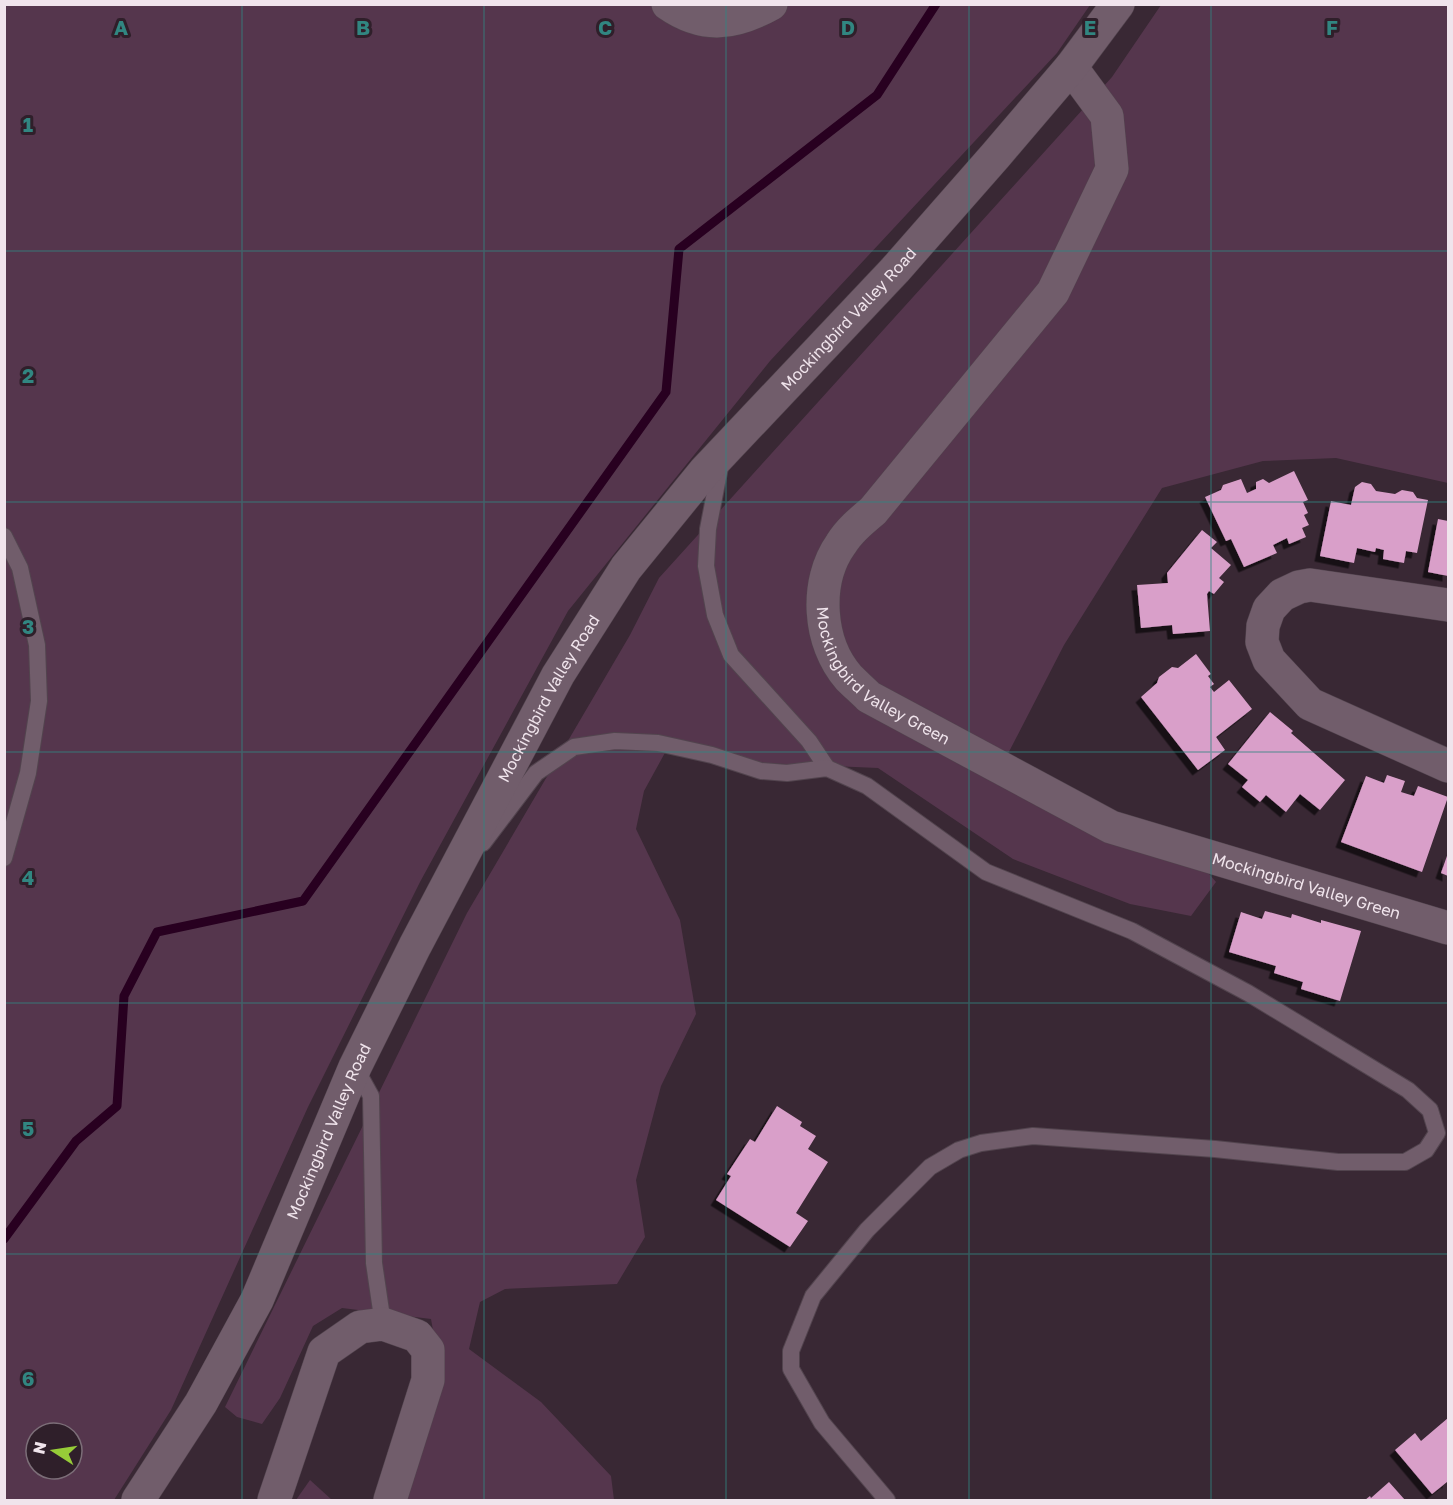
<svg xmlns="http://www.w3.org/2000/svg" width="1453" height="1505" viewBox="0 0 1453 1505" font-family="'Golos Text',sans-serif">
  <defs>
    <filter id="shadow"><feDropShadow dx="-5.5" dy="5.5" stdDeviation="0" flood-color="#0009"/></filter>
  </defs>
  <rect width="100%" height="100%" fill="#392834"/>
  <g fill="#55364d" fill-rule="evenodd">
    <path d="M5 5H1090L1057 53 770 361 568 611 420 882 308 1107 171 1410 114 1500H5ZM36 1433H72V1469H36Z"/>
    <path d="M1161 5H1448V483L1336 458 1263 461 1162 488 1064 645 997 775 1198 861 1216 882 1191 916 1130 904 1013 859 878 768 760 763 672 740 644 791 636 829 680 920 696 1014 661 1086 636 1180 645 1237 617 1284 505 1289 480 1302 469 1349 541 1402 611 1476 614 1500H407L442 1381 431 1319 342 1308 313 1326 280 1398 262 1424 237 1417 225 1407 467 913 630 635 659 578 1112 77Z"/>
    <path d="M310 1480 332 1500H296Z"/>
  </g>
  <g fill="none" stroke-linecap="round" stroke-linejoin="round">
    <path stroke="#280020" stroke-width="9" d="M4 1239 76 1141 117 1106 124 996 157 932 303 901 666 392 679 249 877 95 936 4"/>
  </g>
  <g fill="#d99fc9" filter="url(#shadow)">
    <path d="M1294 471 1308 500 1303 502 1308 513 1304 515 1309 525 1302 528 1306 537 1289 544 1287 538 1273 545 1277 553 1244 567 1231 539 1226 541 1205 497 1221 490 1223 485 1241 479 1247 493 1256 489V482L1263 479 1269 483Z"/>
    <path d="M1362 482 1371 484 1376 491 1395 494 1402 490 1413 492 1417 498 1428 500 1417 553 1406 551 1404 563 1383 559 1384 550 1376 548 1375 552 1357 548 1354 563 1320 556 1331 501 1351 505 1355 487Z"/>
    <path d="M1438 519 1448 521V576L1428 572Z"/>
    <path d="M1202 530 1217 542 1211 548 1231 565 1219 578 1224 582 1214 594 1209 591 1207 594 1210 631 1173 634 1172 625 1141 628 1137 585 1168 583 1167 573Z"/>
    <path d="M1196 654 1211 674 1208 676 1214 684 1210 687 1214 692 1229 680 1252 709 1216 737 1225 750 1198 770 1141 697 1157 683 1159 677 1172 667 1178 668Z"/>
    <path d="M1270 712 1293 731 1291 733 1345 780 1320 810 1300 794 1286 812 1266 795 1260 802 1242 787 1248 780 1228 764Z"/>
    <path d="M1387 775 1405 781 1401 792 1414 796 1418 786 1448 797 1422 872 1341 842 1366 776 1384 783Z"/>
    <path d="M1448 853V876L1441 873Z"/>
    <path d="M1265 911 1291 918 1292 914 1321 923V920L1361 931 1340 1001 1301 989 1303 982 1274 973 1276 966 1229 952 1241 912 1262 919Z"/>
    <path d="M777 1106 802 1122 800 1126 816 1136 808 1149 828 1162 796 1213 808 1221 790 1247 716 1200 731 1176 727 1174 750 1139 755 1142Z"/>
    <path d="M1448 1418V1484L1447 1482 1432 1494 1395 1450 1415 1433 1421 1441Z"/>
    <path d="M1389 1482 1405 1500H1365L1370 1496 1371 1498Z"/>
  </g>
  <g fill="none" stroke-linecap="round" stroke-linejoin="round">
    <g stroke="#52444e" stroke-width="18">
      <g id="lane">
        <path d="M721 462 708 529 706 566 715 615 731 655 809 741 827 768"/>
        <path d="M4 536 20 568 37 645 39 701 28 773 4 858"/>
        <path d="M483 843 536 773 574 747 615 741 658 743 712 755 761 771 787 773 827 768 867 786 986 872 1132 931 1248 993 1408 1090 1430 1110 1437 1133 1426 1150 1405 1162H1338L1215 1149 1033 1136 981 1143 959 1150 930 1167 867 1230 813 1296 791 1351V1369L822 1423 887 1500"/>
        <path d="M355 1067 371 1096 374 1263 383 1324"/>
      </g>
    </g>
    <g stroke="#52444e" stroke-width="34">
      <g id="street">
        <path d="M668 4C704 29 735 24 771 4"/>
        <path id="s1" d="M1071 67 1107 116 1112 169 1053 292 873 511C861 521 849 531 841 544 814 582 818 643 849 678 855 684 863 691 869 697L1111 827 1448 928"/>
        <path d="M1448 605 1310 585 1299 587 1282 595 1269 609 1263 626 1262 642 1269 660 1310 704 1448 766"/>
        <path id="s2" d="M138 1500 201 1403 257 1300 355 1067 415 946 558 675 626 568 705 471 895 270 996 155 1071 67 1118 4"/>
        <path d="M274 1500 324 1352 360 1327 383 1324 417 1336 428 1350V1380L390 1500"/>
      </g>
    </g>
    <use href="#lane" stroke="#715d6b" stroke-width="16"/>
    <use href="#street" stroke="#715d6b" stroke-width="33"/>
  </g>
  <path fill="none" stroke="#318681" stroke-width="1.5" stroke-opacity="0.55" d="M242 4V1500M484 4V1500M726 4V1500M969 4V1500M1211 4V1500M4 251H1448M4 502H1448M4 752H1448M4 1003H1448M4 1254H1448"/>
  <g text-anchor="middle" stroke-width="6" stroke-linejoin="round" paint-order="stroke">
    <g font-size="16" fill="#f0e4ec" stroke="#2f1f2a">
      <text dy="6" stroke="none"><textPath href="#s2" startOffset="1388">Mockingbird Valley Road</textPath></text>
      <text dy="6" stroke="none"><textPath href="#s1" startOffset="744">Mockingbird Valley Green</textPath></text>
      <text dy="6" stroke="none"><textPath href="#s2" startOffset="902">Mockingbird Valley Road</textPath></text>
      <text dy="6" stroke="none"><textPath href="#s1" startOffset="1230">Mockingbird Valley Green</textPath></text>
      <text dy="6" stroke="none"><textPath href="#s2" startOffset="416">Mockingbird Valley Road</textPath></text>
    </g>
  </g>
  <g font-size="20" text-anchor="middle" font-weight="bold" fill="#318681" stroke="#2f1f2a" stroke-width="6" stroke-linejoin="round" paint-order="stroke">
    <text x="121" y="35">A</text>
    <text x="363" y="35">B</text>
    <text x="605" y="35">C</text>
    <text x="848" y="35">D</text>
    <text x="1090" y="35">E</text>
    <text x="1332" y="35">F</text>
    <text x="28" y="132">1</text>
    <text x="28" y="383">2</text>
    <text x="28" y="634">3</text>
    <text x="28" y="885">4</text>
    <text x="28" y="1136">5</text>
    <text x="28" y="1386">6</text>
  </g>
  <rect width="1453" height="1505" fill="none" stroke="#f0e4ec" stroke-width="12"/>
  <g transform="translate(54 1451) rotate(282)"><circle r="28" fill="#2f1f2a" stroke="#7c6e78" stroke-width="1.5"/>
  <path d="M0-4.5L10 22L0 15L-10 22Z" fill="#97cc38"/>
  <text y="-9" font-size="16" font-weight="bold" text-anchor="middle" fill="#f0e4ec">N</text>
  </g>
</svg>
